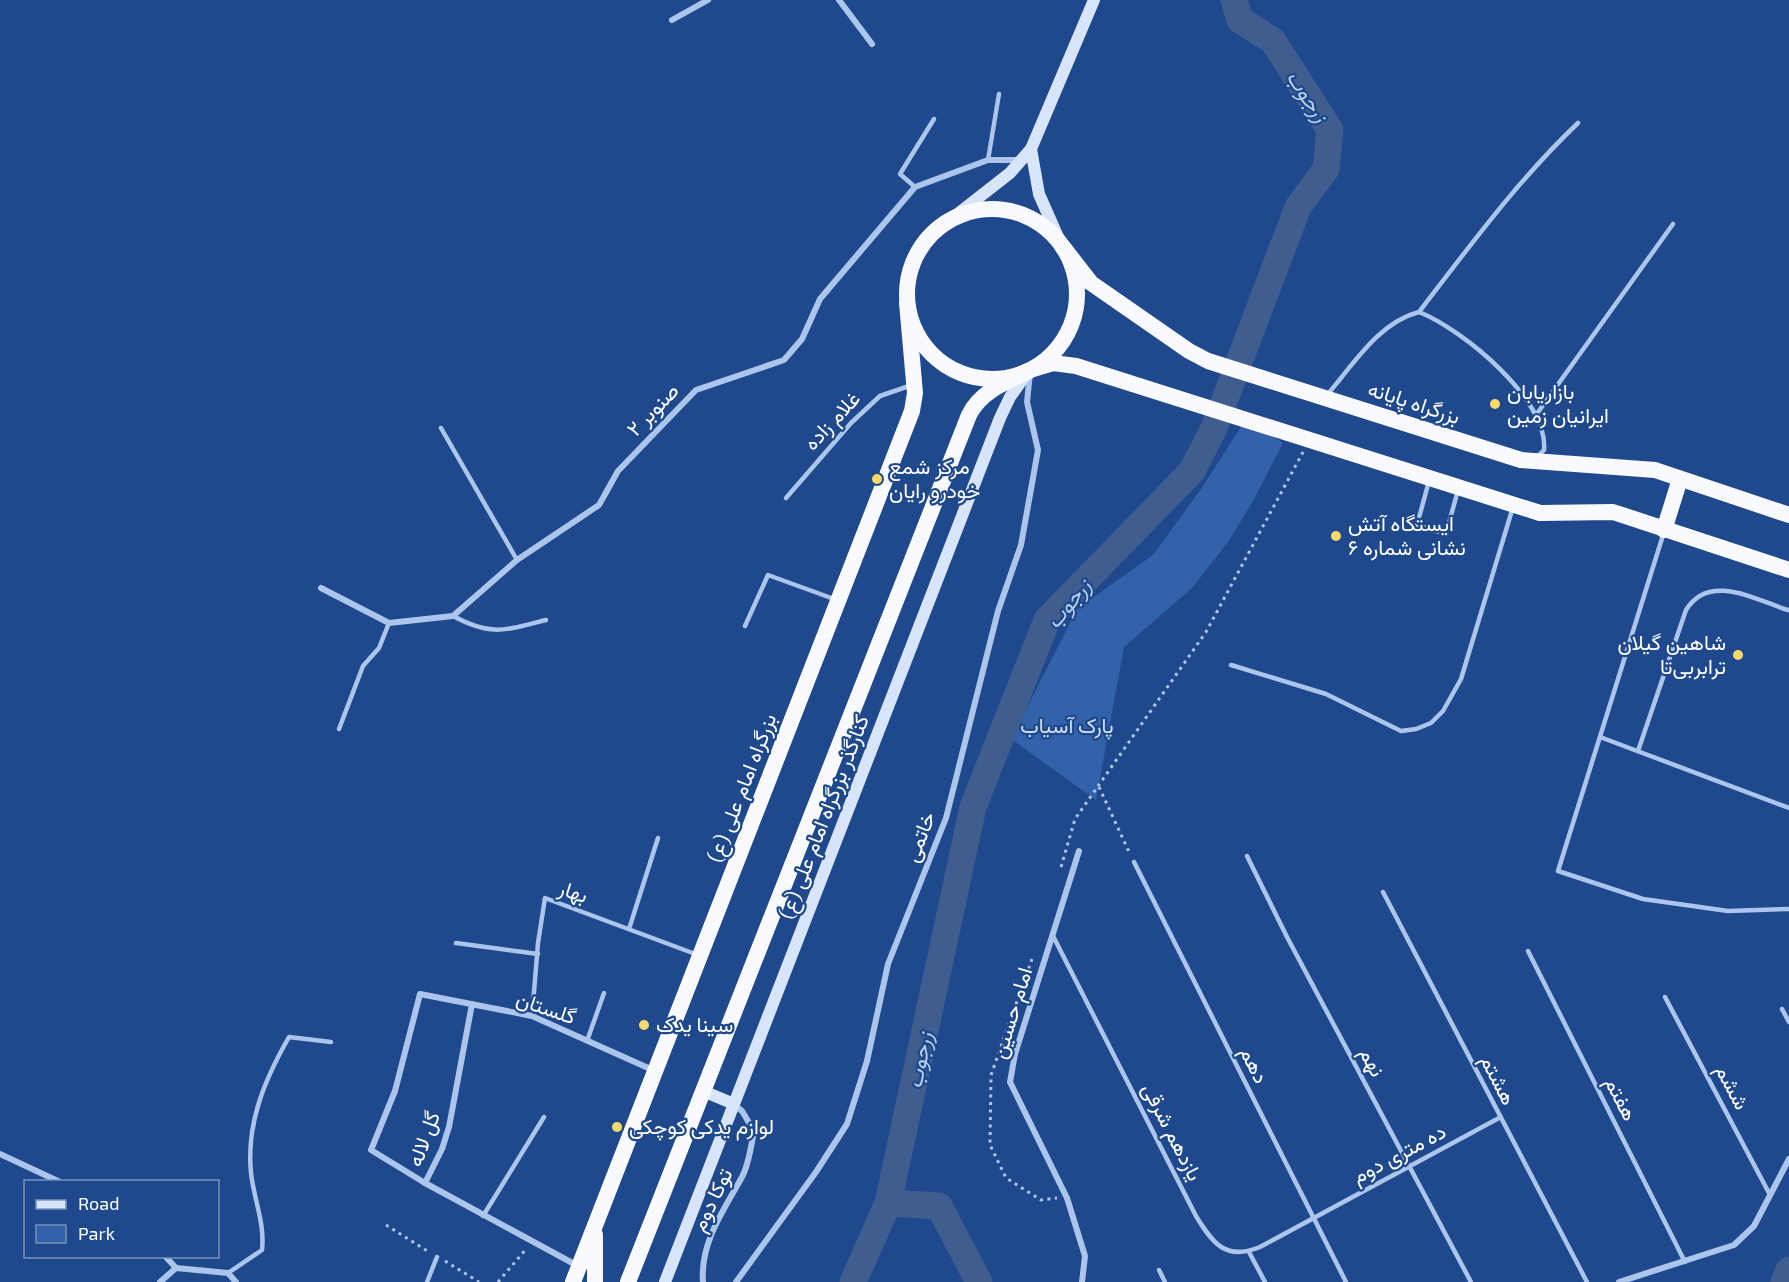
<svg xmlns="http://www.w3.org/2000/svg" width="1789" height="1282" viewBox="0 0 1789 1282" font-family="'Exo 2',Vazirmatn,sans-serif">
  <rect width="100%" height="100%" fill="#1f498c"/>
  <path fill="#3262a9" d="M1246 419 1283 443 1253 501 1228 542 1192 588 1124 647 1096 800 1011 739 1077 609 1153 555 1201 489Z"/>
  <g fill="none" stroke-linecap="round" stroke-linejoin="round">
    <g stroke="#3f5d8e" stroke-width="27">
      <path d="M888 1203 939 1206 979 1282"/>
      <path d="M853 1282 888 1203 973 807 1047 620 1192 471 1214 428 1298 207 1326 169 1330 130 1273 41 1240 20 1234 0"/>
      <path d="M1784 1282 1789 1270"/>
    </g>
    <g stroke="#acc5ec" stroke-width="3" stroke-dasharray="3 4.5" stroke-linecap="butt">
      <path d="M1099 787 1130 854"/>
      <path d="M1061 867 1075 819 1206 632 1303 452"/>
      <path d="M1032 959 991 1075 990 1145 1006 1178 1041 1200 1057 1198"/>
      <path d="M386 1225 429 1252"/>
      <path d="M445 1261 479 1282"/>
      <path d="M498 1282 527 1248"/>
    </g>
    <g stroke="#acc5ec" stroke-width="4.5">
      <path d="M988 160 999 94"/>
      <path d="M915 187 900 174 934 119"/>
      <path d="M1419 312C1469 247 1518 180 1578 123"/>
      <path d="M1327 395C1353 365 1379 322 1419 312 1462 329 1549 400 1544 450L1538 456"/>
      <path d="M1536 415 1673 224"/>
      <path d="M441 428 517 560"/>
      <path d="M1429 481 1417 525 1446 534 1458 490"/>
      <path d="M786 498 851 423 880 396 912 385"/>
      <path d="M1664 532 1558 871 1643 899 1728 911 1789 909"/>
      <path d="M453 616C492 637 505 630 546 620"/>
      <path d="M745 626 768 575 834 599"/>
      <path d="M1231 665 1326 694 1401 731 1416 729 1431 723 1443 711 1461 679 1513 507"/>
      <path d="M339 729 363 666 379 648 389 623"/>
      <path d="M1600 737 1789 808"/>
      <path d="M1638 751 1686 610C1709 572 1756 600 1788 610"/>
      <path d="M1247 856 1287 937 1471 1282"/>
      <path d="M1134 862 1346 1282"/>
      <path d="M1383 892 1587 1282"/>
      <path d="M629 929 658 838"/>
      <path d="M1053 936 1196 1216C1213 1244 1226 1261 1260 1247L1499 1118"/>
      <path d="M456 943 538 954"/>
      <path d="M1528 951 1685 1262"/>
      <path d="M1665 997 1769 1193"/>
      <path d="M1782 1009 1789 1022"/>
      <path d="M532 1016 538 943 545 898 698 955"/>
      <path d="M587 1041 604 993"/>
      <path d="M483 1216 544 1117"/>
      <path d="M1249 1252 1265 1282"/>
      <path d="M1159 1270 1165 1282"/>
      <path d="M228 1273 262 1250C265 1223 254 1200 251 1173 246 1123 265 1079 289 1037L331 1042"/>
      <path d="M427 1282 437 1257"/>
    </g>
    <g stroke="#acc5ec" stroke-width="6">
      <path d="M839 0 872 44"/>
      <path d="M672 20 708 0"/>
      <path d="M321 588 389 623 453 616 517 560 599 505 618 471 696 390 784 360 802 339 820 299 915 187 988 160H1021"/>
      <path d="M1079 851 1015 1054 1010 1082 1067 1198 1085 1256 1082 1282"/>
      <path d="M472 1004 449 1127 442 1149 425 1183 578 1266"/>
      <path d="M0 1154 60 1182"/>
      <path d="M425 1183 371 1150 395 1091 420 994 532 1016 655 1071"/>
      <path d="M165 1256 176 1268"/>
      <path d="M160 1282 176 1268 228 1273 236 1282"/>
      <path d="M703 1282C700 1242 724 1210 742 1177 749 1164 751 1146 754 1131L742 1111 734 1105"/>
      <path d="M736 1282 816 1172 847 1124 867 1061 888 964 946 818 998 611 1021 545 1038 450 1027 402 1030 373"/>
      <path d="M1619 1282 1734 1245 1754 1226 1789 1159"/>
    </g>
    <g stroke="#d8e4f9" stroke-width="12">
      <path d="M1031 149 1094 0"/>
      <path d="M955 216 1010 173 1031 149 1039 194 1061 244"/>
      <path d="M703 1091 734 1104"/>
      <path d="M665 1282 1000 418 1010 397 1027 373"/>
    </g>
    <g stroke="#f8faff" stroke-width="16">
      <circle cx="992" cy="294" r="85"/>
      <path d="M1063 247 1091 283 1189 351 1208 361 1521 460 1655 470 1789 515"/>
      <path d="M1033 369 1053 363 1076 366 1540 513 1613 512 1789 570"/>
      <path d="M1664 530 1680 479"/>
      <path d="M595 1235V1282"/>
      <path d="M573 1282 912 411 915 393 907 303"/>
      <path d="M628 1282 969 415C981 391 1006 382 1029 371"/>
    </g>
  </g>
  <g fill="#fad96b" stroke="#1f498c" stroke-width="2">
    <circle cx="1495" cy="404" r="6"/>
    <circle cx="877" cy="479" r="6"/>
    <circle cx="1336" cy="536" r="6"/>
    <circle cx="1738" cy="655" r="6"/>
    <circle cx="644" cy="1025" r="6"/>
    <circle cx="617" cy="1127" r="6"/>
  </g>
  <g text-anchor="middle" stroke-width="4.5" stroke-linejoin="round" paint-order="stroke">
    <g font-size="21" fill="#fff" stroke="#1f498c" text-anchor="start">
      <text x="1507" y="399">بازاریابان<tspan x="1507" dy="24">ایرانیان زمین</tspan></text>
      <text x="889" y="474">مرکز شمع<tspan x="889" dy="24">خودرو رایان</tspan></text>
      <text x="1348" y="531">ایستگاه آتش<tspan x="1348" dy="24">نشانی شماره ۶</tspan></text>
      <text x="1726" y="650" text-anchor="end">شاهین گیلان<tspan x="1726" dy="24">ترابربی‌تا</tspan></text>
      <text x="656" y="1032">سینا یدک</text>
      <text x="629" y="1134">لوازم یدکی کوچکی</text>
    </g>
    <g font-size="21" fill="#fff" stroke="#1f498c">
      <text transform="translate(1414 403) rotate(18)" y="7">بزرگراه پایانه</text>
      <text transform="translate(653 410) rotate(-46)" y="7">صنوبر ۲</text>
      <text transform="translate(832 421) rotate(-47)" y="7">غلام زاده</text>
      <text transform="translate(742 788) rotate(-69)" y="7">بزرگراه امام علی (ع)</text>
      <text transform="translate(824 817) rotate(-69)" y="7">کنارگذر بزرگراه امام علی (ع)</text>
      <text transform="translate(920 837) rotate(-69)" y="7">خاتمی</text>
      <text transform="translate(573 892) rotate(18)" y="7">بهار</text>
      <text transform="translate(546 1008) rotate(19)" y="7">گلستان</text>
      <text transform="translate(1012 1013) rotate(-73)" y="7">امام حسین</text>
      <text transform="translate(1372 1062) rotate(62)" y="7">نهم</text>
      <text transform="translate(1254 1065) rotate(63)" y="7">دهم</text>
      <text transform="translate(1498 1080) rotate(63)" y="7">هشتم</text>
      <text transform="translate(1732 1087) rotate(62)" y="7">ششم</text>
      <text transform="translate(1621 1099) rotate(63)" y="7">هفتم</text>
      <text transform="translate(1172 1132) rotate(63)" y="7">یازدهم شرقی</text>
      <text transform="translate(424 1139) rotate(-70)" y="7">گل لاله</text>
      <text transform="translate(1399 1154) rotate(-28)" y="7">ده متری دوم</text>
      <text transform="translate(712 1200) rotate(-64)" y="7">توکا دوم</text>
    </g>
    <g font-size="21" fill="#d1e1f9" stroke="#1f498c">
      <text x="1067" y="733">پارک آسیاب</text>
    </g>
    <g font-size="22" font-style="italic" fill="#b7d0f3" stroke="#1f498c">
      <text transform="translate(1308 96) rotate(57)" y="8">زرجوب</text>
      <text transform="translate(1068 603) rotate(-50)" y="8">زرجوب</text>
      <text transform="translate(919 1060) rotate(-78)" y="8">زرجوب</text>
    </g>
  </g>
  <rect x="24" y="1180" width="195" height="78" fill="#1f498c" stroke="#7992ba" stroke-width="1.5"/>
  <rect x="36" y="1200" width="30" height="9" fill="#d8e4f9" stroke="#7992ba" stroke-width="1.5"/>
  <text x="78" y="1210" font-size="18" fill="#ffffff">Road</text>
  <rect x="36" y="1225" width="30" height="18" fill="#3262a9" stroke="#7992ba" stroke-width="1.5"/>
  <text x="78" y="1240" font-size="18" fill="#ffffff">Park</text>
</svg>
